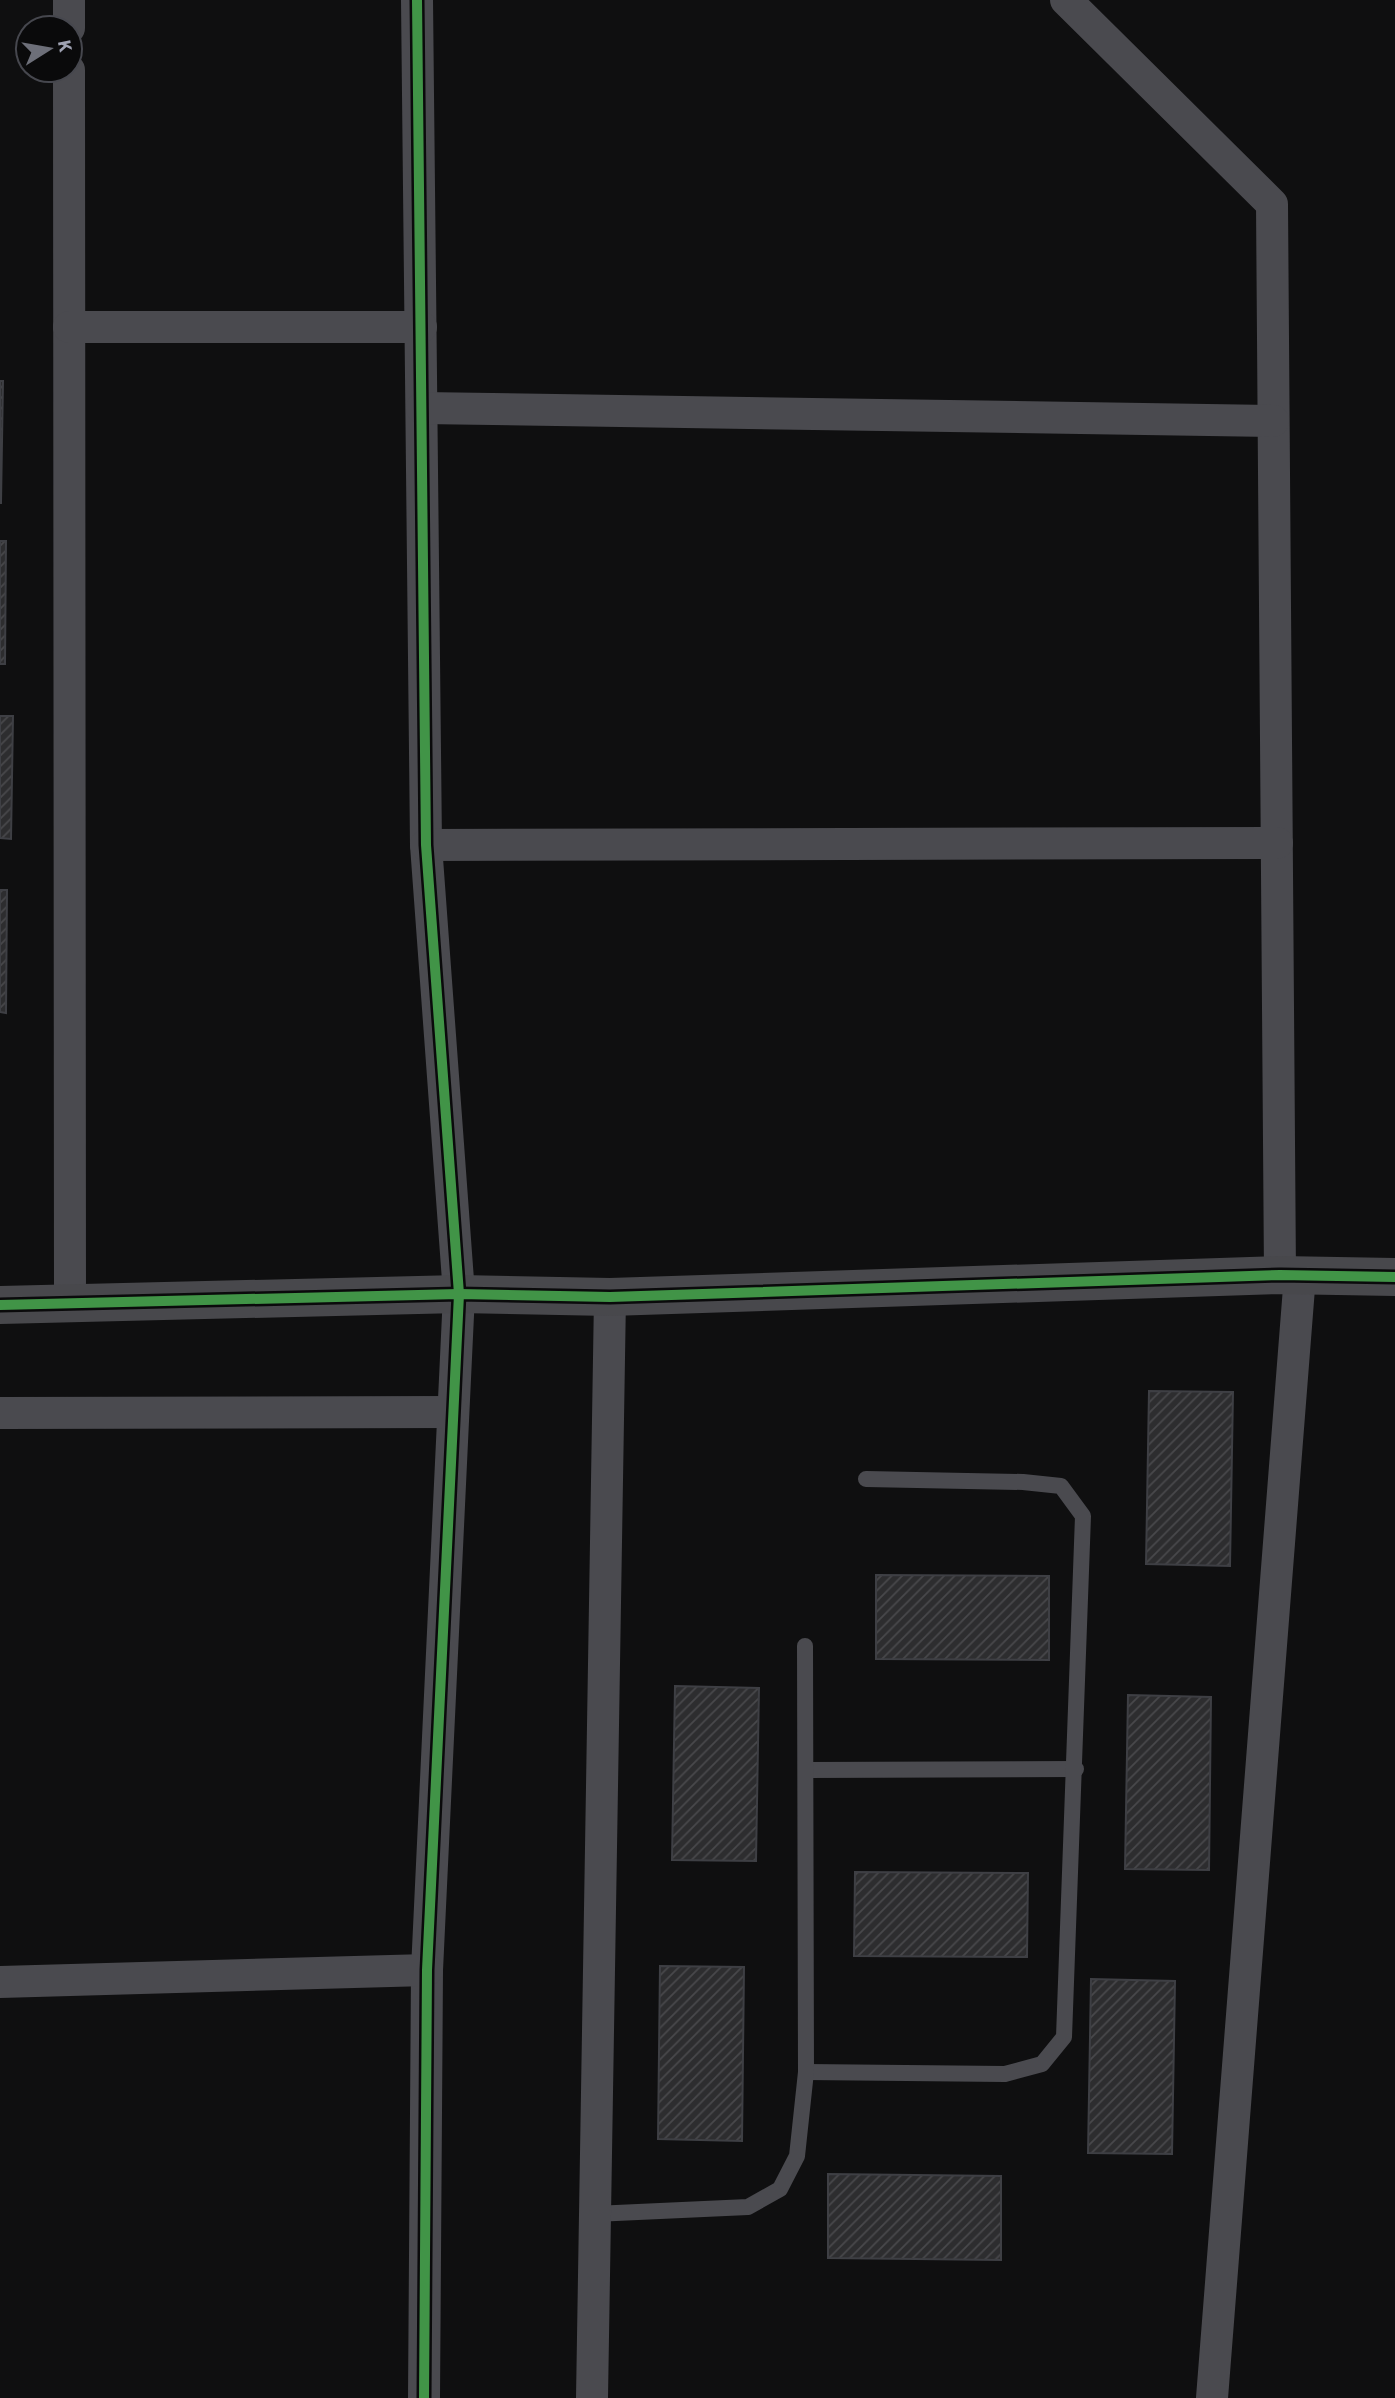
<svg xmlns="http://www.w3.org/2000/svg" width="1395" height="2398" viewBox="0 0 1395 2398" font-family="'Source Sans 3',sans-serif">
  <defs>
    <pattern id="building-hatch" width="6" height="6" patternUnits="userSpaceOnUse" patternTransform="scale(1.75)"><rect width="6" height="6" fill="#2d2d2f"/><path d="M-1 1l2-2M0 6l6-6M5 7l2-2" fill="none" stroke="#48484b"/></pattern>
  </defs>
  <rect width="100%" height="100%" fill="#0f0f10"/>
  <g fill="url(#building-hatch)" stroke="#3e3f44" stroke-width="2">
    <path d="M0 381H3L1 503H0Z"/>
    <path d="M0 541H6L5 664H0Z"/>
    <path d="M0 716H13L11 839 0 838Z"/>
    <path d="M0 890H7L6 1013 0 1012Z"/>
    <path d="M1149 1391 1233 1392 1230 1566 1146 1564Z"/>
    <path d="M876 1575 1049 1576V1660L876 1659Z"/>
    <path d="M675 1686 759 1688 756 1861 672 1860Z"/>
    <path d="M1128 1695 1211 1697 1209 1870 1125 1869Z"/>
    <path d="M855 1872 1028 1873 1027 1957 854 1956Z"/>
    <path d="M660 1966 744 1967 742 2141 658 2139Z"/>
    <path d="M1091 1979 1175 1981 1172 2154 1088 2153Z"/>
    <path d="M828 2174 1001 2176V2260L828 2258Z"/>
  </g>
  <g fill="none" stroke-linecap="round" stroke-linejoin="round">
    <g stroke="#4a4a4f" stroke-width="16">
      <path d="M807 1770 1076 1769"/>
      <path d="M806 2072 1005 2074 1042 2064 1064 2037 1083 1516 1061 1486 1023 1482 866 1479"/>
      <path d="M594 2214 748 2207 780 2189 797 2156 806 2072 805 1646"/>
    </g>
    <g stroke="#4a4a4f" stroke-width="32">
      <path d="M69 0V28"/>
      <path d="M417 0 426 845 459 1294 427 1970 424 2398"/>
      <path d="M1066 0 1272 204 1280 1275"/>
      <path d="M69 70 70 1303"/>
      <path d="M69 327H421"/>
      <path d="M422 408 1273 421"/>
      <path d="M426 845 1277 843"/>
      <path d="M0 1413 453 1412"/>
      <path d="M0 1982 427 1970"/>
      <path d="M592 2398 610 1297"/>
      <path d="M1212 2398 1300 1275"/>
    </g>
    <path stroke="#48484c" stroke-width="38" d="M0 1305 459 1294 610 1297 1280 1275 1395 1277"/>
    <g stroke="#0a0a0b" stroke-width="15">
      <g id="cycleway">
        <path d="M417 0 426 845 459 1294 427 1970 424 2398"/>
        <path d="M0 1305 459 1294 610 1297 1280 1275 1395 1277"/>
      </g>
    </g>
    <use href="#cycleway" stroke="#419447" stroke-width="10"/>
  </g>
  <g transform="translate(49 49) rotate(79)"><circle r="33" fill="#0a0a0b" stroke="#46474e" stroke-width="2"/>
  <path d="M0-5L12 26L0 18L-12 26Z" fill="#6d6f79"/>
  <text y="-10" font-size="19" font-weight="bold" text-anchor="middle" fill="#9fa2b2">K</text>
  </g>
</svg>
